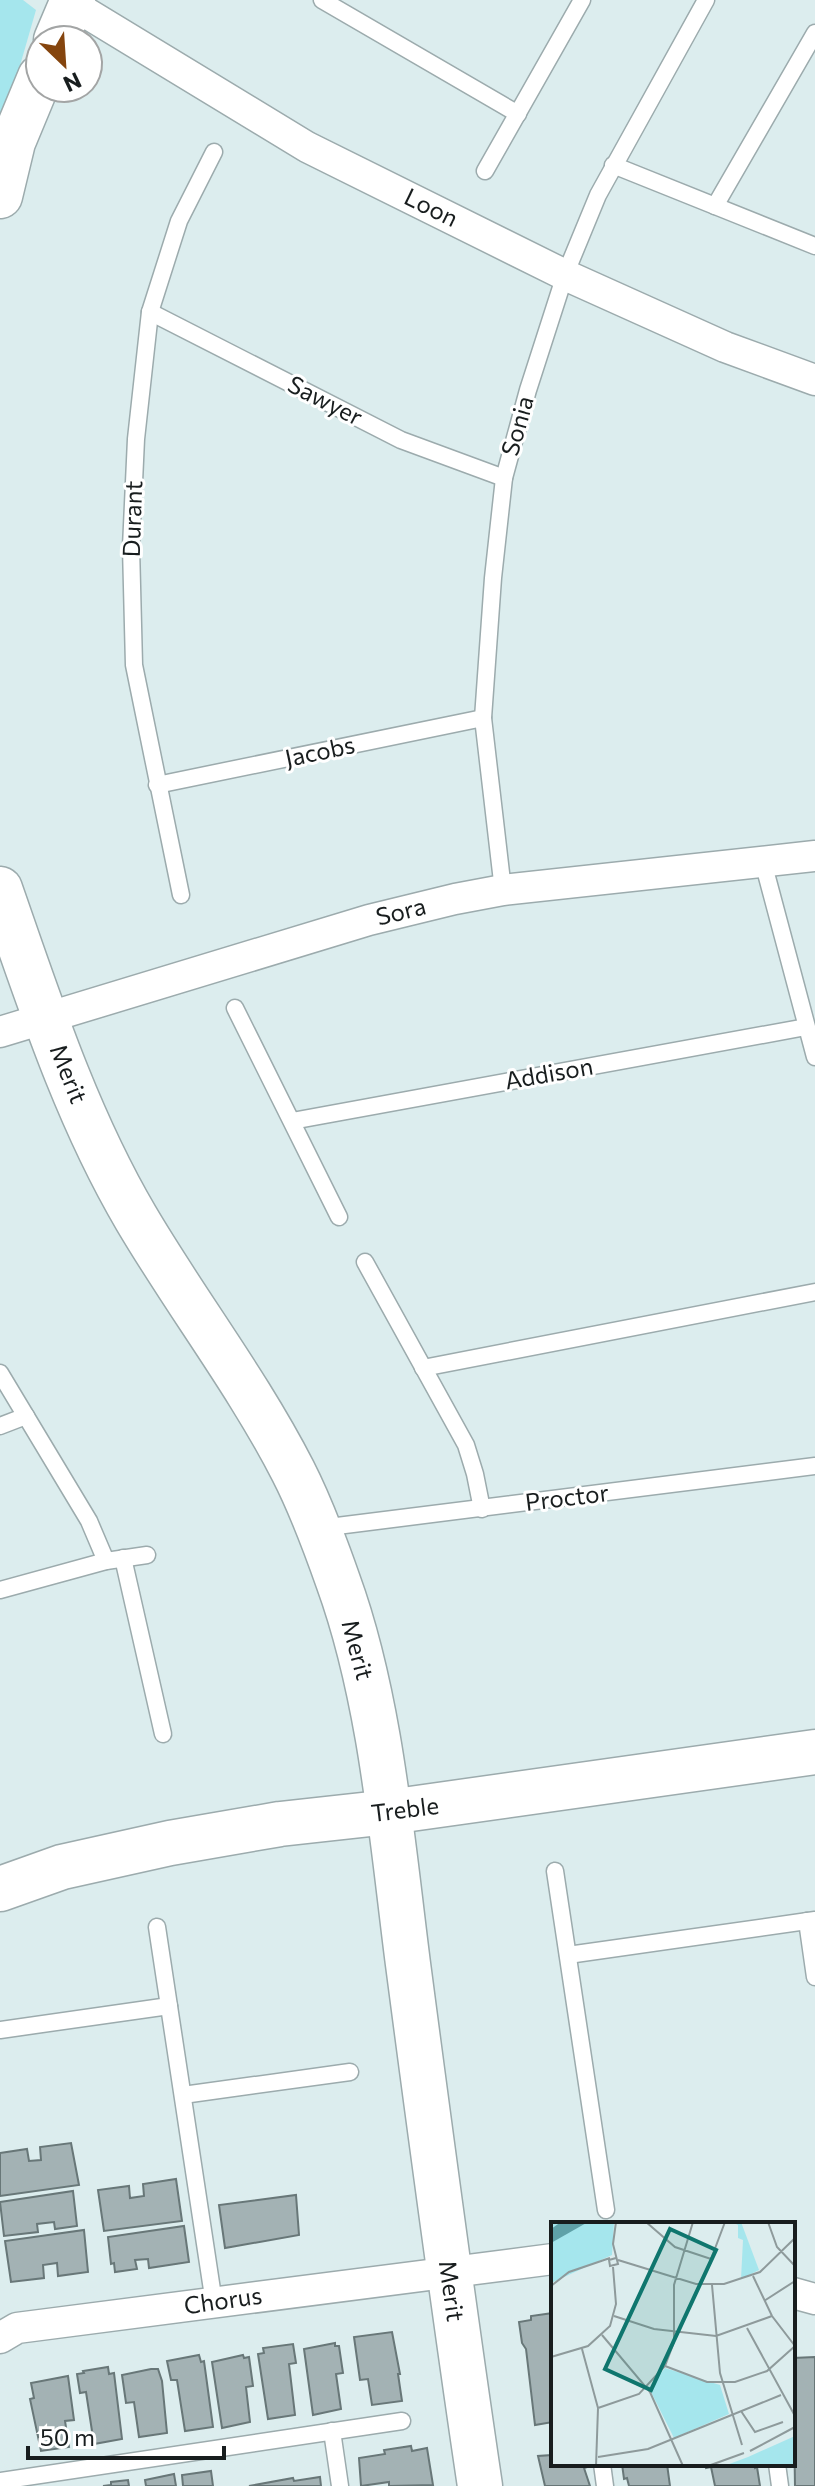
<svg xmlns="http://www.w3.org/2000/svg" width="815" height="2486" viewBox="0 0 815 2486" font-family="Commissioner,sans-serif">
  <rect width="100%" height="100%" fill="#dcedee"/>
  <path fill="#a5e6ed" d="M0 0H23L36 10 0 135Z"/>
  <g fill="#a3b2b4" stroke="#687778" stroke-width="2">
    <path d="M71 2143 79 2185 0 2196V2153L27 2149 29 2161 41 2160 40 2147Z"/>
    <path d="M176 2179 182 2221 104 2231 98 2190 129 2186 130 2198 144 2196 143 2184Z"/>
    <path d="M73 2191 77 2226 55 2229 54 2222 37 2224 38 2232 4 2236 0 2202Z"/>
    <path d="M296 2195 299 2235 225 2248 219 2205Z"/>
    <path d="M184 2226 189 2262 149 2268 148 2259 135 2260 137 2269 115 2272 114 2263 111 2264 108 2237Z"/>
    <path d="M84 2230 88 2272 58 2276 57 2263 43 2265 44 2278 11 2282 5 2241Z"/>
    <path d="M553 2313V2422L535 2425 526 2349 522 2343 519 2322 531 2320V2316Z"/>
    <path d="M392 2332 400 2374H398L402 2401 372 2405 368 2379 360 2380 354 2337Z"/>
    <path d="M335 2343V2346H339L343 2373 336 2374 341 2409 313 2415 304 2349Z"/>
    <path d="M293 2344 296 2363 289 2364 295 2415 268 2419 258 2354 264 2353 263 2348Z"/>
    <path d="M199 2355 201 2362 204 2361 213 2427 185 2431 177 2380H171L167 2361Z"/>
    <path d="M243 2355 244 2358 249 2357 253 2386 246 2387 250 2422 222 2428 212 2362Z"/>
    <path d="M815 2357V2486H795L793 2358Z"/>
    <path d="M108 2367 109 2374 114 2373 122 2439 94 2444 86 2392 80 2393 77 2374 84 2373 83 2371Z"/>
    <path d="M151 2369H158L162 2381 167 2433 139 2437 134 2402 126 2403 122 2375Z"/>
    <path d="M68 2376 74 2420 65 2421 69 2447 41 2451 30 2399 34 2398 31 2383Z"/>
    <path d="M411 2446 412 2451 427 2448 433 2485 389 2486V2482L361 2486 359 2458 385 2454 384 2450Z"/>
    <path d="M552 2452H553V2464H586L587 2467 584 2468 590 2486H545L538 2456 552 2455Z"/>
    <path d="M622 2464H667L670 2486H629L627 2478 624 2479Z"/>
    <path d="M705 2464H754L755 2468 757 2467 760 2486H715L711 2467 706 2468Z"/>
    <path d="M211 2471 213 2486H183L182 2475Z"/>
    <path d="M174 2474 176 2486H146L145 2480Z"/>
    <path d="M320 2477 321 2486H249L293 2478 294 2481Z"/>
    <path d="M128 2480 129 2486H103L111 2485V2482Z"/>
  </g>
  <g fill="none" stroke-linecap="round" stroke-linejoin="round">
    <g stroke="#9cabad" stroke-width="19">
      <g id="lane">
        <path d="M322 0 518 114"/>
        <path d="M613 165 815 246"/>
        <path d="M485 171 582 0"/>
        <path d="M715 206 815 33"/>
        <path d="M150 312 401 440 504 478"/>
        <path d="M157 785 483 718"/>
        <path d="M763 862 815 1057"/>
        <path d="M503 890 483 718 493 578 504 478 528 390 565 275 598 195 706 0"/>
        <path d="M181 895 134 665 131 547 136 439 150 312 179 221 214 152"/>
        <path d="M235 1008 339 1217"/>
        <path d="M292 1121 806 1027"/>
        <path d="M365 1262 466 1445 475 1474 482 1509"/>
        <path d="M423 1368 815 1292"/>
        <path d="M0 1373 89 1521 106 1561"/>
        <path d="M0 1426 26 1416"/>
        <path d="M321 1528 815 1466"/>
        <path d="M123 1558 163 1734"/>
        <path d="M0 1590 106 1561 147 1555"/>
        <path d="M555 1871 606 2210"/>
        <path d="M807 1921 815 1977"/>
        <path d="M157 1927 214 2303"/>
        <path d="M568 1955 815 1920"/>
        <path d="M0 2030 169 2006"/>
        <path d="M183 2095 350 2072"/>
        <path d="M332 2431 340 2486"/>
        <path d="M602 2464 605 2486"/>
        <path d="M777 2464 780 2486"/>
        <path d="M0 2481 402 2421"/>
      </g>
    </g>
    <g stroke="#9cabad" stroke-width="33">
      <g id="street">
        <path d="M65 0 307 147 565 275 725 347 815 380"/>
        <path d="M0 1032 369 920 455 899 503 890 815 856"/>
        <path d="M793 2293 815 2299"/>
        <path d="M0 2338 17 2328 553 2259"/>
      </g>
    </g>
    <g stroke="#9cabad" stroke-width="47">
      <g id="secondary">
        <path d="M56 40 73 0"/>
        <path d="M0 196 13 142 40 77"/>
        <path d="M0 889C39 1001 76 1116 136 1218 186 1303 248 1383 293 1471 311 1506 325 1544 338 1581 381 1699 392 1840 408 1964 431 2139 454 2312 480 2486"/>
        <path d="M0 1889 62 1867 170 1843 280 1824 389 1812 815 1752"/>
      </g>
    </g>
    <use href="#lane" stroke="#fff" stroke-width="16"/>
    <use href="#street" stroke="#fff" stroke-width="30"/>
    <use href="#secondary" stroke="#fff" stroke-width="44"/>
  </g>
  <g text-anchor="middle" stroke-width="6" stroke-linejoin="round" paint-order="stroke">
    <g font-size="24" fill="#181d1e" stroke="#fff">
      <text transform="translate(431 208) rotate(26)" y="8">Loon</text>
      <text transform="translate(325 401) rotate(27)" y="8">Sawyer</text>
      <text transform="translate(518 426) rotate(-74)" y="8">Sonia</text>
      <text transform="translate(133 519) rotate(-88)" y="8">Durant</text>
      <text transform="translate(320 752) rotate(-12)" y="8">Jacobs</text>
      <text transform="translate(401 912) rotate(-14)" y="8">Sora</text>
      <text transform="translate(68 1074) rotate(68)" y="8">Merit</text>
      <text transform="translate(549 1074) rotate(-10)" y="8">Addison</text>
      <text transform="translate(567 1498) rotate(-7)" y="8">Proctor</text>
      <text transform="translate(357 1650) rotate(75)" y="8">Merit</text>
      <text transform="translate(405 1810) rotate(-7)" y="8">Treble</text>
      <text transform="translate(451 2291) rotate(82)" y="8">Merit</text>
      <text transform="translate(223 2301) rotate(-8)" y="8">Chorus</text>
    </g>
  </g>
  <g transform="translate(551 2222)">
    <rect width="244" height="244" fill="#dcedee"/>
    <path d="M0 0H63L61 33 0 61ZM181 0H190L208 48 190 57 192 18 187 16V3ZM114 146 169 163 178 192 123 216 98 166ZM244 214V244H173L197 235Z" fill="#a5e6ed"/>
    <path d="M10 0H37L0 21V7Z" fill="#5fa1a8"/>
    <path fill="none" stroke="#8e9a9b" stroke-width="2" d="M95 0 124 25 160 37 174 0M217 0 226 25 244 44M65 36 58 38 59 44 67 42 62 22 65 0M67 38 145 62H173L209 50 244 16M202 54 221 94 244 124M161 63 169 151 191 223M0 64 18 50 59 36M213 79 244 59M63 94 103 107 165 114 221 94M196 106 244 194M51 113 99 170 132 244M31 127 47 186 45 244M0 135 37 124 59 104 65 82 62 45M114 144 156 160H184L216 149 244 124M47 186 88 172 114 144 123 120V63L142 0M190 189 204 210 232 200M199 229 244 205M47 235 97 227 230 173M157 244 193 231"/>
    <path fill="#0f766e" fill-opacity="0.15" stroke="#0f766e" stroke-width="4" d="M119 7 165 28 100 168 54 147Z"/>
    <rect width="244" height="244" fill="none" stroke="#181d1e" stroke-width="4"/>
  </g>
  <g transform="translate(64 64) rotate(155)"><circle r="38" fill="#ffffff" stroke="#a3a5a5" stroke-width="2"/>
  <path d="M0-6L14 30L0 20L-14 30Z" fill="#85450e"/>
  <text y="-12" font-size="22" font-weight="bold" text-anchor="middle" fill="#181d1e">N</text>
  </g>
  <path d="M28 2446v12h196v-12" fill="none" stroke="#181d1e" stroke-width="4"/>
  <text x="40" y="2446" font-size="24" fill="#181d1e" stroke="#ffffff" stroke-width="6" paint-order="stroke">50 m</text>
</svg>
